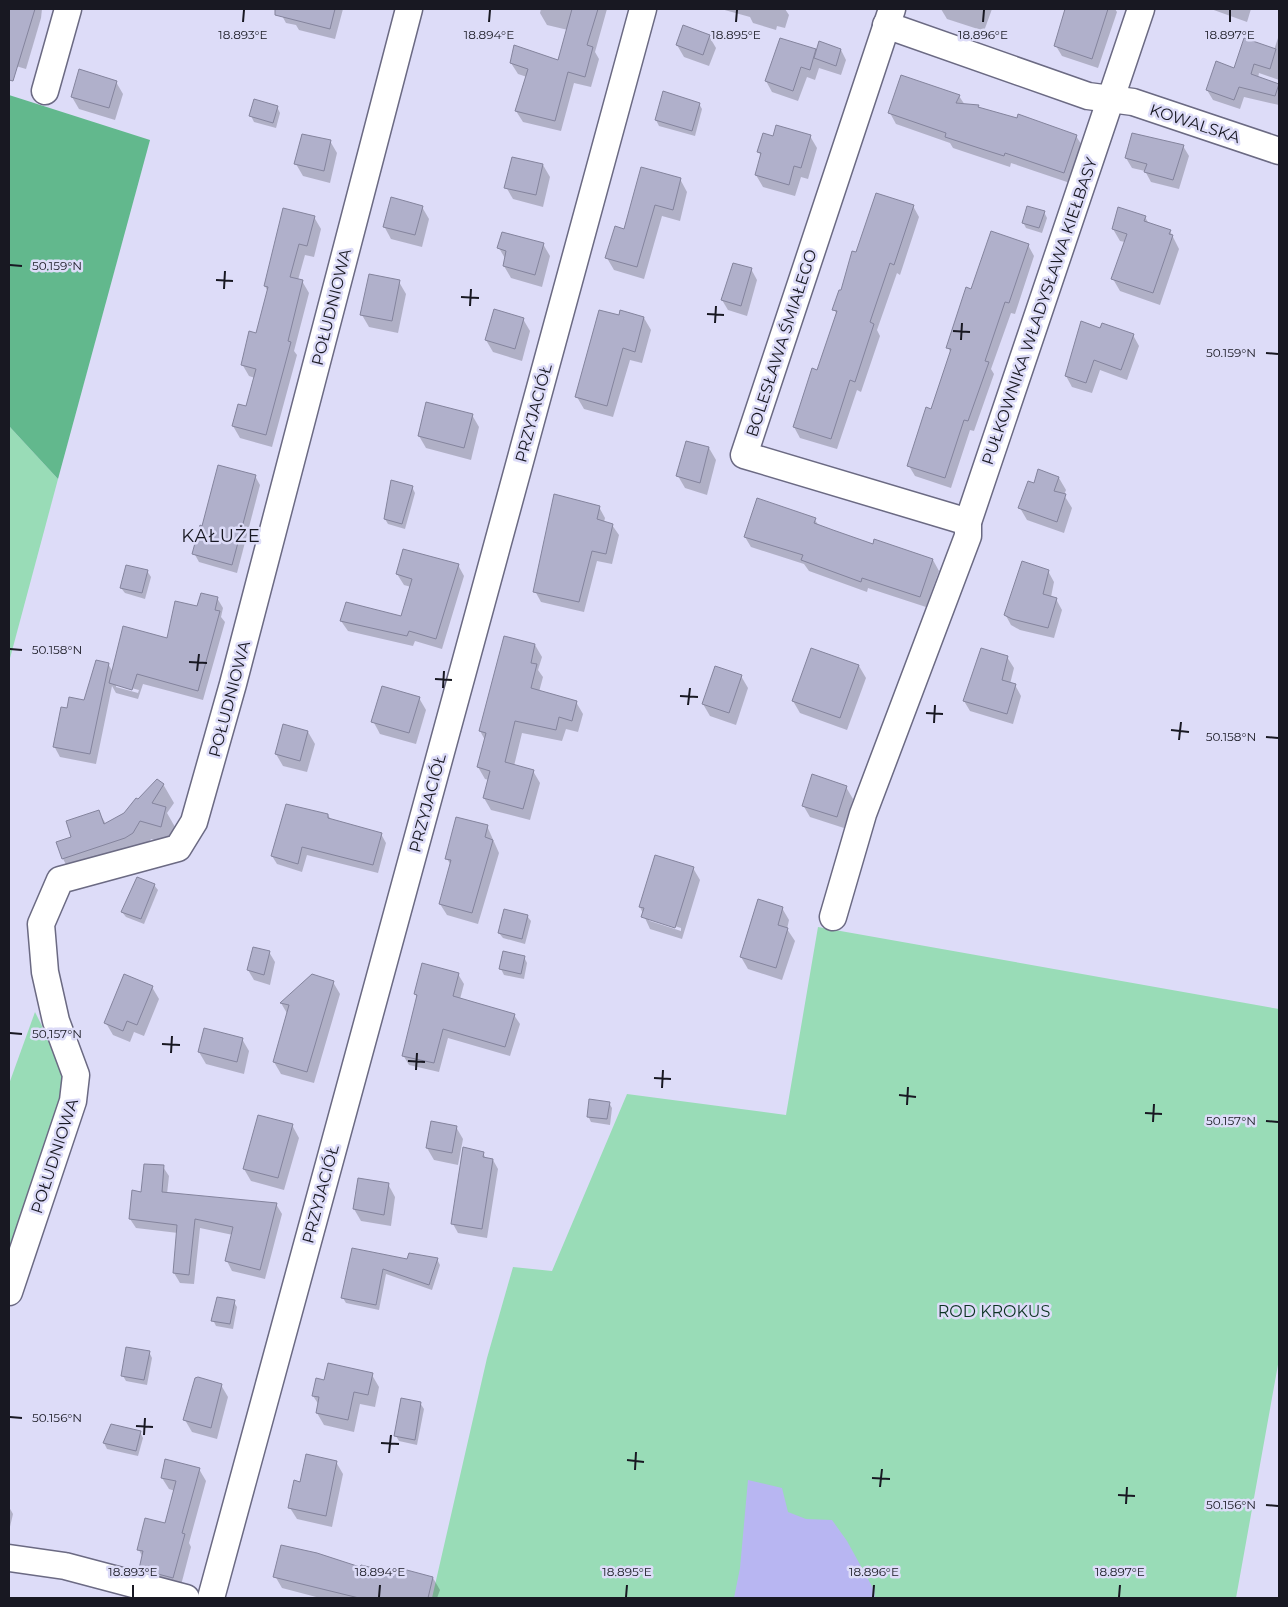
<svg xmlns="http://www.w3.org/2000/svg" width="1288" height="1607" viewBox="0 0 1288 1607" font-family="Montserrat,sans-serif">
  <rect width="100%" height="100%" fill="#dddcf8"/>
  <g fill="#99dcb7">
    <path d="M9 426 58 479 9 662Z"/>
    <path d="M818 927 1279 1009V1359L1236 1598H432L487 1358 513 1267 552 1271 627 1094 786 1115Z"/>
    <path d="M35 1012 62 1066V1106L9 1256V1084Z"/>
  </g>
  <path fill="#62b88d" d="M9 95 150 140 58 479 9 426Z"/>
  <path fill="#b8b6f2" d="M748 1480 782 1488 788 1512 806 1519 832 1520 847 1541 874 1590 875 1598H734L740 1568Z"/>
  <g fill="#0003" fill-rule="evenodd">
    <path d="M9 9H42L41 18 26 69 9 64Z"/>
    <path d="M281 9H343L335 39 299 30 296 25 286 23 280 12Z"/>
    <path d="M541 9H607L595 52 599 59 591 87 574 83 561 131 523 122 516 111 527 77 518 74 511 63 559 61 568 30 547 25 540 13Z"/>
    <path d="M721 9H785L789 15 785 28 777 26 776 30 753 23 750 17Z"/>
    <path d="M941 9H992L984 31 947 19Z"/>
    <path d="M1068 9H1115L1117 12 1098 68 1062 56 1056 46Z"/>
    <path d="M1211 9H1251L1247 22Z"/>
    <path d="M1279 35V80L1259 73 1258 78 1278 85 1279 105 1244 97 1240 109 1213 100 1207 90 1235 70 1274 50Z"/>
    <path d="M709 36 716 48 709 66 684 57 677 45Z"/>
    <path d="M816 50 817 52 841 50 846 60 841 75 819 68 815 80 807 77 798 101 772 92 766 81Z"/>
    <path d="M116 82 123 94 115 120 79 109 72 97Z"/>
    <path d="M959 96 965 105 978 106 979 109 1076 136 1083 147 1070 183 1011 163 1010 167 953 148 950 143 896 124 890 113Z"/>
    <path d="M699 104 702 109 695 136 659 126 656 120Z"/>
    <path d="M277 107 280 113 276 128 254 122 251 116Z"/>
    <path d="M810 136 817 148 808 179 801 177 795 196 763 187 756 175 761 157 759 152 774 137Z"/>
    <path d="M330 141 337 153 330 183 303 176 296 164Z"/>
    <path d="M1183 146 1189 156 1179 189 1151 182 1145 171 1132 168 1126 158Z"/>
    <path d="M543 165 550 177 543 207 513 199 506 187Z"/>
    <path d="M680 179 687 192 680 221 662 216 644 279 614 270 607 258 625 230Z"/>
    <path d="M913 206 919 217 900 275 897 273 877 330 880 336 861 392 857 390 837 449 800 438 794 427 818 371 837 315 834 309 857 254Z"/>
    <path d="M422 207 429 219 422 247 391 239 384 226Z"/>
    <path d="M1044 212 1047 218 1042 233 1026 228 1023 222Z"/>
    <path d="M314 217 321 229 314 257 305 255 298 280 302 281 309 293 294 351 297 355 272 447 240 438 233 426 247 408 255 378 249 376 242 364 257 334 268 292 265 286Z"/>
    <path d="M1145 217 1149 224 1170 231 1179 249 1160 305 1120 291 1113 279 1125 242 1120 241 1113 229Z"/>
    <path d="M543 244 550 256 542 287 511 278 504 266 506 260 499 248Z"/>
    <path d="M1028 245 1034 256 1015 314 1011 313 991 369 994 374 974 431 970 430 951 488 915 476 909 466 931 410 951 353 948 348 972 290Z"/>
    <path d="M751 269 757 280 747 316 728 310 722 300Z"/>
    <path d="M399 282 406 294 398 333 369 327 362 315Z"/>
    <path d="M620 317 644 318 651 330 642 363 630 360 613 417 584 409 577 397Z"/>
    <path d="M523 319 530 331 522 361 493 352 486 340Z"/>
    <path d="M1101 330 1133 335 1139 346 1127 380 1100 370 1092 393 1072 387 1066 376Z"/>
    <path d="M427 404 472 415 479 427 471 460 426 448 419 436Z"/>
    <path d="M709 448 716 460 707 495 685 488 678 476Z"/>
    <path d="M255 476 260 485 237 573 199 562 194 553 203 527Z"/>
    <path d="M1059 478 1066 490 1064 495 1072 508 1064 533 1027 520 1020 508 1034 485Z"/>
    <path d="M412 487 415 493 405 529 388 524 385 519Z"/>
    <path d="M599 507 605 518 604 522 612 525 619 535 612 564 597 561 584 612 541 602 535 591Z"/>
    <path d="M815 520 819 526 874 545 875 541 933 560 939 571 926 607 868 588 867 592 809 571 804 564 751 547 745 537Z"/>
    <path d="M458 565 464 576 442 649 415 641 413 646 348 631 341 621 402 618 411 587 404 585 397 574Z"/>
    <path d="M147 571 151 577 145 599 125 593 121 588Z"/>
    <path d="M1048 571 1054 582 1051 597 1056 599 1062 610 1054 638 1020 630 1011 625 1005 614Z"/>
    <path d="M217 598 223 608 221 617 225 622 203 700 143 684 138 699 116 693 112 686 96 764 60 757 54 746 68 710 85 702 108 664 113 672 168 640 198 608ZM116 684 139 690 138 693 116 687Z"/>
    <path d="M535 645 542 657 538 670 543 677 539 692 576 702 583 714 578 732 566 729 562 741 522 733 514 766 533 771 540 783 530 820 491 810 484 798 489 780 485 779 478 767 485 740 480 731Z"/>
    <path d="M811 649 859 666 866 678 847 730 800 713 793 701Z"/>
    <path d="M1007 657 1014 668 1010 684 1015 685 1021 696 1013 724 970 711 964 701Z"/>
    <path d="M741 676 748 688 736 725 710 716 703 704Z"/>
    <path d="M419 698 426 710 416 744 380 734 373 721Z"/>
    <path d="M308 732 315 744 307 772 283 766 276 754Z"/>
    <path d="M163 784 174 803 167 813 175 827 171 845 151 839 144 851 73 877 63 859 58 843 73 837 98 811 106 824 125 814Z"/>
    <path d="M846 787 853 799 844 828 810 817 803 805Z"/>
    <path d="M328 815 331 820 381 834 386 843 378 873 307 855 302 872 277 864 272 856Z"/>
    <path d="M487 826 499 853 478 924 447 915 440 904 451 865 447 859Z"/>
    <path d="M693 868 700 880 682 939 650 929 640 907ZM646 917 681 928V931L650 921Z"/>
    <path d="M154 885 158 890 144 924 126 917 122 912Z"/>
    <path d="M782 908 789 920 787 929 795 941 782 980 748 969 741 957Z"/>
    <path d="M527 916 531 921 525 944 503 938 499 933Z"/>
    <path d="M269 952 275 962 270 985 254 980 248 970Z"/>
    <path d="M524 957 527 963 524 979 504 975 501 969Z"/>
    <path d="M458 974 464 984 460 999 514 1015 520 1024 510 1056 448 1038 439 1072 409 1065 403 1055 417 997 415 994Z"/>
    <path d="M312 976 333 982 340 994 314 1083 281 1074 274 1062 288 1015 281 1003Z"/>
    <path d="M152 987 159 999 144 1036 134 1032 130 1042 113 1035 106 1023Z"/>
    <path d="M242 1039 249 1051 244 1074 206 1064 199 1052Z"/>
    <path d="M609 1103 612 1108 610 1125 591 1122 588 1116Z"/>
    <path d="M292 1125 299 1138 284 1190 251 1181 244 1169Z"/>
    <path d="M456 1127 463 1139 458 1165 434 1160 427 1148Z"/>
    <path d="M483 1153 486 1159 493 1160 498 1169 487 1238 458 1233 453 1224Z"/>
    <path d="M163 1167 169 1176 167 1194 276 1204 282 1214 265 1279 232 1271 227 1261 233 1235 200 1228 194 1284 180 1283 174 1273 178 1233 136 1228 130 1219 143 1193Z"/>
    <path d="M388 1184 395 1197 391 1226 361 1221 354 1209Z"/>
    <path d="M353 1249 408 1261 437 1259 440 1265 432 1290 386 1274 379 1310 346 1303 343 1298Z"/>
    <path d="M234 1302 237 1307 233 1329 216 1326 213 1320Z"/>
    <path d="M149 1352 152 1358 147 1385 126 1381 123 1376Z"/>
    <path d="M372 1375 379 1387 375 1407 360 1404 354 1432 324 1425 317 1413 319 1405 313 1396 325 1382Z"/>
    <path d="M221 1385 228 1397 217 1439 192 1432 185 1420Z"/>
    <path d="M420 1403 424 1409 417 1445 399 1441 396 1436Z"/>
    <path d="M140 1432 143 1438 138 1456 107 1449 104 1443Z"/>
    <path d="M336 1462 343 1474 332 1527 297 1519 290 1508 301 1483Z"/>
    <path d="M199 1469 206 1481 189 1543 191 1547 180 1589 147 1581 140 1569 143 1558 139 1550 166 1525 175 1491 169 1489 162 1478Z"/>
    <path d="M9 1507 13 1514 9 1531Z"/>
    <path d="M361 1568 402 1577 433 1578 440 1590 437 1598H320L282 1588 275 1576Z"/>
  </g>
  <g fill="#b0b0cb" stroke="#84849d">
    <path d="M9 9H35L13 81 9 80Z"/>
    <path d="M275 9H335L330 29 275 15Z"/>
    <path d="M572 9H598L587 45 593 47 585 77 568 72 555 121 515 111 528 69 510 63 514 45 558 60Z"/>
    <path d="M1065 9H1108L1092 59 1054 46Z"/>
    <path d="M683 25 710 35 703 55 676 45Z"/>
    <path d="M780 38 816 49 810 70 801 67 793 91 765 81Z"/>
    <path d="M1244 38 1276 49 1270 69 1254 64 1251 74 1279 84 1275 96 1239 87 1234 100 1206 90 1216 61 1234 68Z"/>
    <path d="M819 41 841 49 836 66 814 58Z"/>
    <path d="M79 69 117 81 109 108 71 97Z"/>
    <path d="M901 75 960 95 956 103 979 105 978 107 1017 118 1018 114 1077 135 1064 173 1005 153 1004 156 985 150 945 137 946 133 888 113Z"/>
    <path d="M663 91 700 103 692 131 655 120Z"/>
    <path d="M254 99 278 106 273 123 249 116Z"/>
    <path d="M776 125 811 135 801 168 794 166 789 185 755 175 761 153 757 152 763 133 773 136Z"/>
    <path d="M1132 133 1184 145 1173 180 1144 172 1147 164 1125 158Z"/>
    <path d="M302 134 331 140 324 171 294 164Z"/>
    <path d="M512 157 543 164 536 195 504 188Z"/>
    <path d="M641 167 681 178 673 210 655 205 637 267 605 258 615 226 624 229Z"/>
    <path d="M876 193 914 205 894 265 890 263 870 322 874 324 855 382 850 380 831 439 793 427 812 368 817 370 837 311 832 310 839 290H841L852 251 856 252Z"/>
    <path d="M391 197 423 206 415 235 383 227Z"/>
    <path d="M1027 206 1045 211 1039 228 1022 223Z"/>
    <path d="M1118 207 1146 216 1144 221 1171 230 1169 234 1173 235 1153 293 1111 279 1127 234 1112 229Z"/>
    <path d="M283 208 315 216 307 246 299 244 290 277 303 280 288 341 291 342 266 435 232 426 238 404 246 406 256 369 241 365 249 331 256 333 268 287 264 286Z"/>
    <path d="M991 231 1029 244 1009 303 1005 302 985 361 989 362 968 421 964 420 945 478 907 466 926 407 931 409 951 349 946 348 966 287 971 289Z"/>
    <path d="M502 232 544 243 535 275 503 266 506 251 497 248Z"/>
    <path d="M733 263 752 268 741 306 721 300Z"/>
    <path d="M369 274 400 280 392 321 360 315Z"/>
    <path d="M494 309 524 318 515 349 485 340Z"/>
    <path d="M599 310 619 315 620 310 644 317 635 352 623 348 607 406 575 397Z"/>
    <path d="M1081 321 1100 328 1102 323 1134 334 1121 370 1094 360 1086 383 1065 376Z"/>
    <path d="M426 402 473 414 464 448 418 436Z"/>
    <path d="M686 441 709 447 700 483 676 476Z"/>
    <path d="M218 465 256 475 232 565 192 554 200 525 202 526Z"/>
    <path d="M1038 469 1059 477 1054 491 1066 494 1057 522 1018 508 1028 481 1034 483Z"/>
    <path d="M391 480 413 486 402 524 384 519Z"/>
    <path d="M554 494 600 506 597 519 613 524 606 554 592 551 579 602 533 592Z"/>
    <path d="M757 498 816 518 814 523 833 530 873 544 874 539 933 559 920 597 862 578 861 582 801 560 803 555 744 537Z"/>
    <path d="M403 549 459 564 436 639 409 631 407 636 340 621 346 602 401 616 412 579 396 574Z"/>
    <path d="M1022 561 1049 570 1043 594 1057 598 1048 628 1012 619 1004 615Z"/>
    <path d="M126 565 148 570 142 593 120 588Z"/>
    <path d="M201 593 218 597 215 610 220 611 198 691 137 674 132 690 109 683 123 626 167 638 175 601 197 606Z"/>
    <path d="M504 636 535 644 531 663 537 664 531 688 577 701 572 721 559 717 556 730 515 721 505 762 534 770 523 809 483 798 490 771 477 767 486 733 479 731Z"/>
    <path d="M811 648 859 665 840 718 792 701Z"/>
    <path d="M981 648 1008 656 1002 680 1016 684 1007 714 963 701Z"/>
    <path d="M96 660 109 663 90 754 53 747 61 707 67 708 69 697 84 700Z"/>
    <path d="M715 666 742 675 729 713 702 704Z"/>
    <path d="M382 686 420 697 409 733 371 722Z"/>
    <path d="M283 724 308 731 300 761 275 754Z"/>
    <path d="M812 774 847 786 837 817 802 806Z"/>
    <path d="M157 779 164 784 152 803 166 807 161 827 140 821 133 833 125 838 62 859 56 842 71 837 66 821 99 810 104 824 124 813 136 798 138 799Z"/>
    <path d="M286 804 328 814V818L382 833 373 865 302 847 298 864 271 856Z"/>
    <path d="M456 817 488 825 485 837 493 840 472 913 439 904 451 860 445 859Z"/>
    <path d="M655 855 694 867 675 928 641 917 644 908 639 907Z"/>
    <path d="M137 877 155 884 141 919 121 912Z"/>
    <path d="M758 899 783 907 778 925 788 928 776 968 740 957Z"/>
    <path d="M504 909 528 915 522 939 498 933Z"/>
    <path d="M253 947 270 951 264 975 247 970Z"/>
    <path d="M503 951 525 956 521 974 499 969Z"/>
    <path d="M422 963 459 973 453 996 515 1014 505 1047 443 1029 434 1063 402 1056 417 995 414 994Z"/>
    <path d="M124 974 153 986 137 1025 127 1021 123 1031 104 1023Z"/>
    <path d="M312 974 334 981 307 1072 273 1062 289 1005 280 1003Z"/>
    <path d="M204 1028 243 1038 237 1062 198 1052Z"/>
    <path d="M589 1099 610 1102 607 1119 587 1117Z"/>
    <path d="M258 1115 293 1124 278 1178 243 1169Z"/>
    <path d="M431 1121 457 1126 452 1153 426 1148Z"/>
    <path d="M463 1147 484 1152 483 1157 493 1159 482 1229 451 1224Z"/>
    <path d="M144 1164 164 1165 162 1192 277 1203 260 1270 225 1261 233 1227 195 1219 189 1275 173 1273 177 1225 129 1219 132 1190 141 1192Z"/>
    <path d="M358 1178 389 1183 384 1215 353 1209Z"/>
    <path d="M352 1248 407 1259 409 1253 438 1258 429 1285 383 1269 376 1305 341 1298Z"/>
    <path d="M217 1297 235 1300 230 1324 211 1321Z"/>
    <path d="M126 1347 150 1351 144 1380 121 1376Z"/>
    <path d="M328 1363 373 1373 368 1395 354 1392 348 1420 316 1413 319 1397 312 1396 316 1378 324 1380Z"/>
    <path d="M198 1377 222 1384 211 1428 183 1420 195 1378Z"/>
    <path d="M401 1398 421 1402 415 1440 394 1436Z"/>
    <path d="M111 1424 141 1431 136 1451 103 1443Z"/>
    <path d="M306 1454 337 1461 326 1516 288 1508 294 1480 300 1482Z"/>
    <path d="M165 1459 200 1468 182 1533 185 1534 173 1578 139 1569 143 1551 137 1550 145 1518 165 1523 176 1481 161 1478Z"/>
    <path d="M281 1545 317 1553 360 1567 361 1565 401 1575 403 1569 433 1577 428 1598H359L273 1577Z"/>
  </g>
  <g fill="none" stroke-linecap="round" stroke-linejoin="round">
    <g stroke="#6b6a83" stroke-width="29">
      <g id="street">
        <path d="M892 9 744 455 968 522"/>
        <path d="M886 25 1088 96 1133 102 1279 151"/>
        <path d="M45 91 68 9"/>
        <path d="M833 917 863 814 968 536V522L1141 9"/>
        <path d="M9 1292 73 1101 76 1075 56 1021 45 972 41 924 60 880 178 848 194 822 233 684 409 9"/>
        <path d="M9 1558 65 1566 186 1598"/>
        <path d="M211 1598 643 9"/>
      </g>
    </g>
    <use href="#street" stroke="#fff" stroke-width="26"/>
  </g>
  <path fill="none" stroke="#181822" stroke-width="2" d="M243 22 244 10M489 22 490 10M736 22 737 10M983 22 984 10M1230 22V10M10 265 22 266M216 280 233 281M224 289 225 271M461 297 479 298M470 306 471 289M707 314 724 315M715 323 716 306M953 331 970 332M961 340 962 323M1266 353 1278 354M10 649 22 650M189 662 207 663M197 671 199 654M435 679 452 680M443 688 444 671M680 696 698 697M688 705 690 688M926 713 943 714M934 723 935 705M1171 730 1189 732M1266 737 1278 738M1179 740 1181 722M10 1033 22 1034M162 1044 180 1045M171 1053 172 1036M408 1061 425 1062M416 1070 417 1053M654 1078 671 1079M662 1088 663 1070M899 1095 916 1097M907 1105 908 1087M1145 1113 1162 1114M1266 1121 1278 1122M1153 1122 1154 1104M10 1417 22 1418M136 1426 153 1427M144 1435 145 1418M381 1443 399 1444M389 1453 391 1435M627 1460 644 1462M635 1470 636 1452M872 1478 890 1479M880 1487 882 1469M1118 1495 1135 1496M1126 1504 1127 1487M1266 1505 1278 1506M133 1597V1585M379 1597 380 1585M626 1597 627 1585M873 1597 874 1585M1119 1597 1120 1585"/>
  <g text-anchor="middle" stroke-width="5" stroke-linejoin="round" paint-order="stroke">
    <g font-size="16" fill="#181822" stroke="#dddcf8">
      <text transform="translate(1195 123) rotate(18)" y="6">KOWALSKA</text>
      <text transform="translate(331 307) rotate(-76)" y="6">POŁUDNIOWA</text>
      <text transform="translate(1039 311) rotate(-71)" y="6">PUŁKOWNIKA WŁADYSŁAWA KIEŁBASY</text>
      <text transform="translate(781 343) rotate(-72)" y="6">BOLESŁAWA ŚMIAŁEGO</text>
      <text transform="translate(533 413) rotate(-75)" y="6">PRZYJACIÓŁ</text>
      <text transform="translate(229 699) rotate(-75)" y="6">POŁUDNIOWA</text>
      <text transform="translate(427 803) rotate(-75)" y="6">PRZYJACIÓŁ</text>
      <text transform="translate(54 1156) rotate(-72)" y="6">POŁUDNIOWA</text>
      <text transform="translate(320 1194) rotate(-75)" y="6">PRZYJACIÓŁ</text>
    </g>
    <g font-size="16" fill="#0b3221" stroke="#dddcf8">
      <text x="994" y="1317">ROD KROKUS</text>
    </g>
    <g font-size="18" letter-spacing="1" fill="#181822" stroke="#dddcf8">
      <text x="221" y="542">KAŁUŻE</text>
    </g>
  </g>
  <g font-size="12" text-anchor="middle" fill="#181822" stroke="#dddcf8" stroke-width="5" stroke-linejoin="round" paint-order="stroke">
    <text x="243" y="39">18.893°E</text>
    <text x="489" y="39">18.894°E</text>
    <text x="736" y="39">18.895°E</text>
    <text x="983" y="39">18.896°E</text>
    <text x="1230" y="39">18.897°E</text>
    <text x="57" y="270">50.159°N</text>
    <text x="1231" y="357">50.159°N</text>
    <text x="57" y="654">50.158°N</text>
    <text x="1231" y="741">50.158°N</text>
    <text x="57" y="1038">50.157°N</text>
    <text x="1231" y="1125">50.157°N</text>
    <text x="57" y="1422">50.156°N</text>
    <text x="1231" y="1509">50.156°N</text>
    <text x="133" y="1576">18.893°E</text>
    <text x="380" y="1576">18.894°E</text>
    <text x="627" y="1576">18.895°E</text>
    <text x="874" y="1576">18.896°E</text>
    <text x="1120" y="1576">18.897°E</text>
  </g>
  <rect width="1288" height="1607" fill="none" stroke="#181822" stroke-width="20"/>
</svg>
